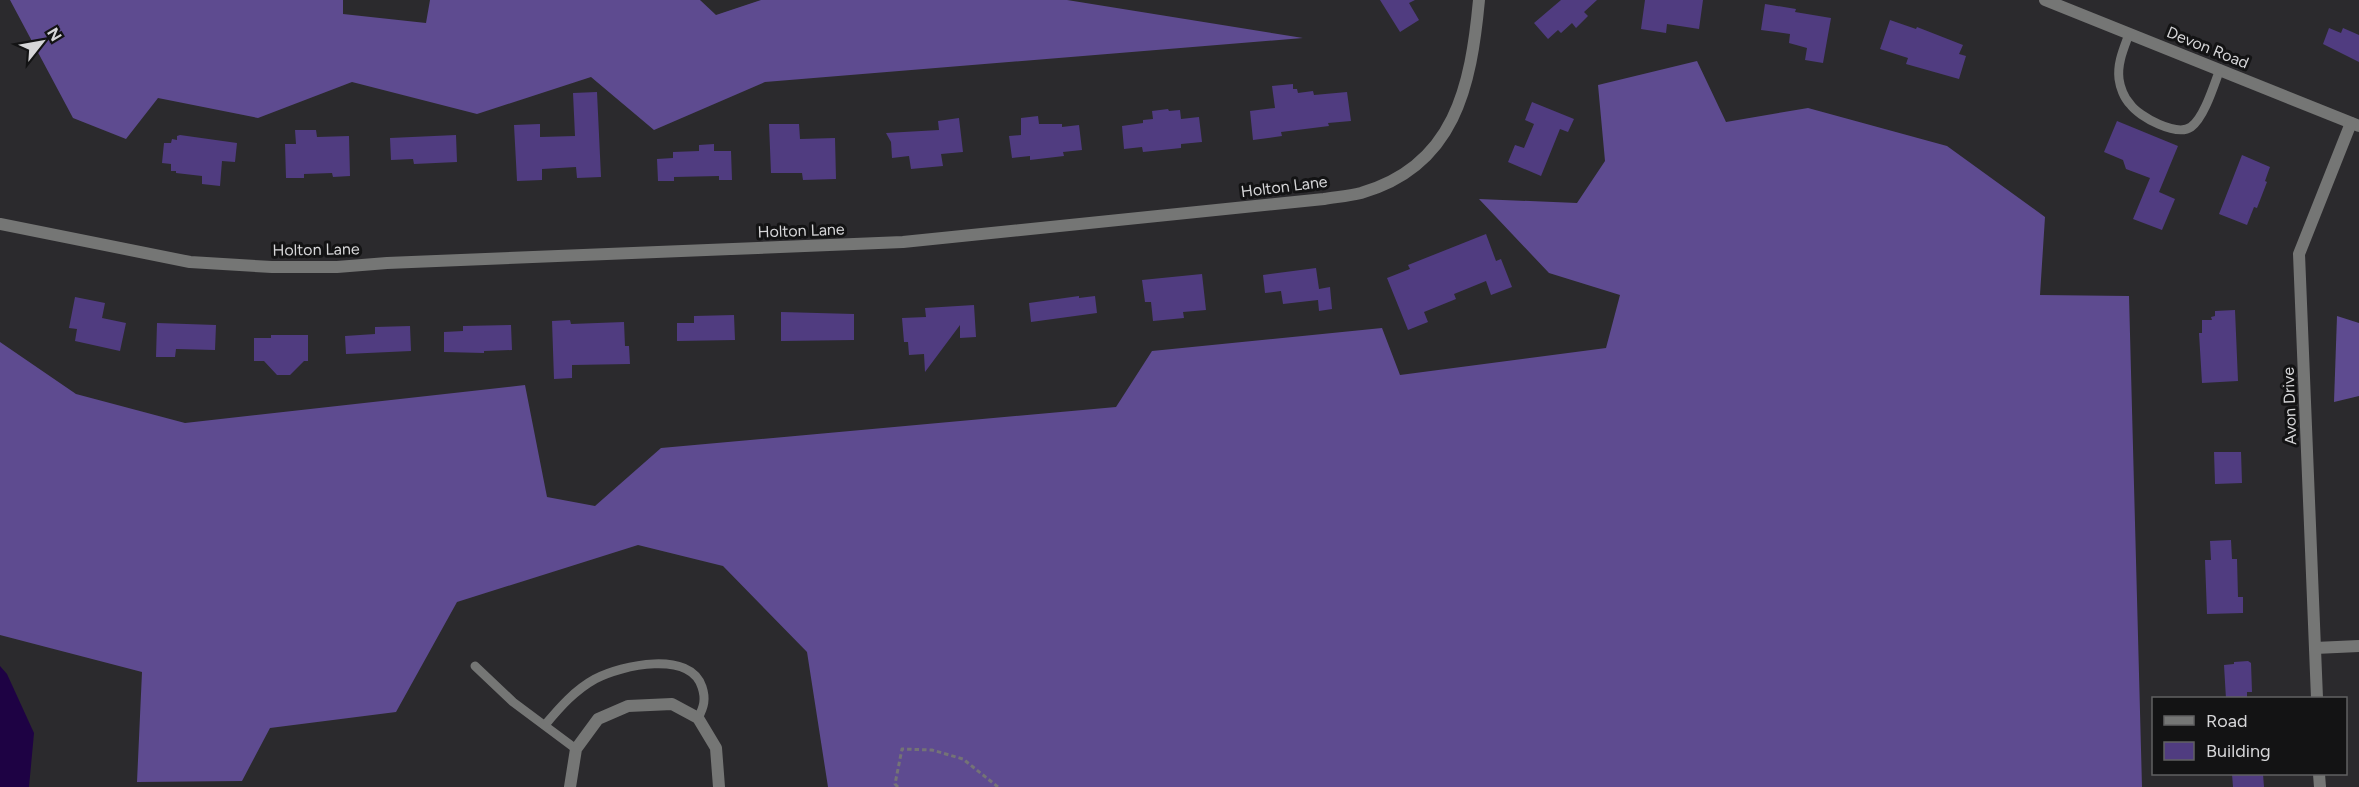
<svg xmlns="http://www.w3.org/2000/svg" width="2359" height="787" viewBox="0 0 2359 787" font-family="Figtree,sans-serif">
  <rect width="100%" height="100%" fill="#2b2a2d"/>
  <g fill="#5e4b90">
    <path d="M10 0H343V14L426 23 430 0H700L716 15 761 0H1067L1303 38 765 82 654 130 591 77 477 114 352 82 258 118 158 98 126 139 73 118Z"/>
    <path d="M1697 61 1726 122 1808 108 1947 146 2045 217 2040 295 2129 296 2142 787H828L807 652 723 566 638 545 457 602 396 712 270 728 242 781 137 782 142 672 0 635V342L76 394 185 423 525 385 547 497 595 506 661 448 1116 407 1152 351 1382 328 1400 375 1606 348 1620 295 1549 273 1479 199 1577 203 1605 161 1598 85Z"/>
    <path d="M2337 316 2359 323V396L2334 402Z"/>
  </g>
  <path fill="#1e0244" d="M0 666 7 674 34 733 29 787H0Z"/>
  <g fill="#503c80">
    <path d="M1380 0H1415L1409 3 1419 20 1400 32Z"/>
    <path d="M1561 0H1597L1584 12 1588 16 1576 28 1572 23 1561 33 1558 30 1548 39 1534 23Z"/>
    <path d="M1645 0H1703L1699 29 1667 24 1666 33 1641 29Z"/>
    <path d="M1765 4 1796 9 1795 12 1831 18 1823 63 1805 60 1807 48 1789 43 1790 34 1761 30Z"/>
    <path d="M1890 20 1916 29 1917 27 1963 45 1959 54 1966 56 1959 79 1906 64 1908 58 1880 49Z"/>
    <path d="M2329 28 2341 33 2343 28 2359 35V62L2323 44Z"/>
    <path d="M1293 84V89H1297L1298 93 1313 91 1314 95 1347 92 1351 121 1328 123 1329 126 1281 132 1282 136 1253 140 1250 111 1275 108 1272 86Z"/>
    <path d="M597 92 601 177 577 178 576 167 542 169V180L517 181 514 125 540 124V137L575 136 573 93Z"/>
    <path d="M1532 102 1574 119 1568 132 1560 129 1541 176 1508 162 1515 145 1524 148 1534 124 1525 120Z"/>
    <path d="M1168 109 1169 111 1180 110 1181 119 1199 117 1202 142 1181 144V148L1143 152 1142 147 1124 149 1122 126 1143 123V120L1153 119 1152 111Z"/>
    <path d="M1038 116 1039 124H1062V127L1079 125 1082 150 1063 152 1064 156 1030 160V156L1012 158 1009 136 1021 135V118Z"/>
    <path d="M959 118 963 152 941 154 943 166 911 169 909 156 892 158 891 142 886 133 939 130 938 121Z"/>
    <path d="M2117 121 2178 146 2159 192 2175 199 2162 230 2133 219 2150 178 2126 169 2123 160 2104 152Z"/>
    <path d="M769 124H799L800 139 835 138 836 179 803 180 802 173H771Z"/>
    <path d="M295 130H316L317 137 349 136 350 176 333 177 332 173 304 174V178H286L285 144H296Z"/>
    <path d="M180 135 237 143 235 162 222 161 220 186 202 184V176L176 173V171H171V164L162 163 164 143H171L172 139 177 140V136Z"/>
    <path d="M456 135 457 162 414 164 413 159 391 160 390 138Z"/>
    <path d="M714 144V151H731L732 180H719V176L674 177V181H658L657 159 673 158V152L699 151V145Z"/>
    <path d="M2242 155 2270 167 2265 181 2267 182 2257 208 2254 207 2247 225 2219 214Z"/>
    <path d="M1486 234 1496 261 1501 259 1512 287 1491 295 1486 281 1454 294 1456 299 1424 312 1428 322 1408 330 1387 278 1410 269 1408 265Z"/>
    <path d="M1316 268 1319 289 1330 287 1332 309 1319 311 1318 300 1283 304 1281 291 1265 293 1263 275Z"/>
    <path d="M1202 274 1206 310 1183 312 1184 318 1153 321 1151 302H1145L1142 280Z"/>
    <path d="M1079 296V298L1095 296 1097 313 1031 322 1029 303Z"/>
    <path d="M75 297 105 303 102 318 126 323 120 351 75 341 77 329 69 328Z"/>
    <path d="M974 305 976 337 960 338V325L925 372 924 354 909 355 908 342H904L902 318 926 317 925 308Z"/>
    <path d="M2235 310 2238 381 2202 383 2199 333H2202V320H2212L2211 317 2215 316V311Z"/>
    <path d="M781 312 854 314V340L781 341Z"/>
    <path d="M734 315 735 340 677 341V323H694V316Z"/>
    <path d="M570 320 571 324 624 322 625 346H629L630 364 572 365V378L554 379 552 321Z"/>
    <path d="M157 323 216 325 215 350 176 349 175 357H156Z"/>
    <path d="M511 325 512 350 484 351V353L444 352V332L463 331V326Z"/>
    <path d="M410 326 411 351 346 354 345 336 375 334V327Z"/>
    <path d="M271 335H308V361H304L290 375H277L264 361H254V338H271Z"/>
    <path d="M2214 452H2241L2242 483 2215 484Z"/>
    <path d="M2231 540 2232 559H2237L2238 597H2243V613L2207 614 2205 560H2211L2210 541Z"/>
    <path d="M2248 661 2251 663 2252 692H2247V699H2226L2224 665 2234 664V662Z"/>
    <path d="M2232 774H2263L2264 787H2233Z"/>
  </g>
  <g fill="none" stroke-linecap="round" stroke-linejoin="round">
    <path stroke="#747376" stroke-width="3" stroke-dasharray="4.5 3" stroke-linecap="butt" d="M898 787 895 784 902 749 932 750 963 759 998 787"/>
    <g stroke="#757675" stroke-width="9">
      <path d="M2129 34C2124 48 2117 63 2119 79 2120 87 2124 98 2130 104 2139 117 2177 137 2191 127 2204 118 2214 85 2220 69"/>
      <path d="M475 666 513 702 576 749"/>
      <path d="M545 725C560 707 575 690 595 679 622 665 690 650 702 687 706 699 704 707 698 718"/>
    </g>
    <g stroke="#757675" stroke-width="12">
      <path d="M2045 0 2359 126"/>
      <path d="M0 224 190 262 272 267H337L387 263 903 242 1324 199C1336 197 1349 196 1361 193 1455 166 1471 86 1479 0"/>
      <path d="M2315 648 2359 646"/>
      <path d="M2317 698 2299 254 2351 123"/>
      <path d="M2319 774 2320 787"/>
      <path d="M570 787 576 749 598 719 628 706 672 704 698 718 716 748 719 787"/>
    </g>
  </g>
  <g text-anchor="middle" stroke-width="6" stroke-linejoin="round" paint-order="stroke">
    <g font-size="16" fill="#d6d6d8" stroke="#131314">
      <text transform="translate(2208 47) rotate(22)" y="6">Devon Road</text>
      <text transform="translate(1284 186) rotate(-7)" y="6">Holton Lane</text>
      <text transform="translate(801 230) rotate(-2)" y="6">Holton Lane</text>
      <text transform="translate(316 249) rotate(-1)" y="6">Holton Lane</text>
      <text transform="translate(2289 406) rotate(-92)" y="6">Avon Drive</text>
    </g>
  </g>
  <rect x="2152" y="697" width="195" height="78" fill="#131314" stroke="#616162" stroke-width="1.5"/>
  <rect x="2164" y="716" width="30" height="9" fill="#757675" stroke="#616162" stroke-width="1.5"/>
  <text x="2206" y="727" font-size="18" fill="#d6d6d8">Road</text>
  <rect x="2164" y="742" width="30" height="18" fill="#503c80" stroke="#616162" stroke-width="1.5"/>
  <text x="2206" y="757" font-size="18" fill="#d6d6d8">Building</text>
  <g transform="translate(42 42) rotate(59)" stroke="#131314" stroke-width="4.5" paint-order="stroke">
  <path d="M0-4.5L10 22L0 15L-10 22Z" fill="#d6d6d8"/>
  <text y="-9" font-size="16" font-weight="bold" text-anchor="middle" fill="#d6d6d8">N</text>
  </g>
</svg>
